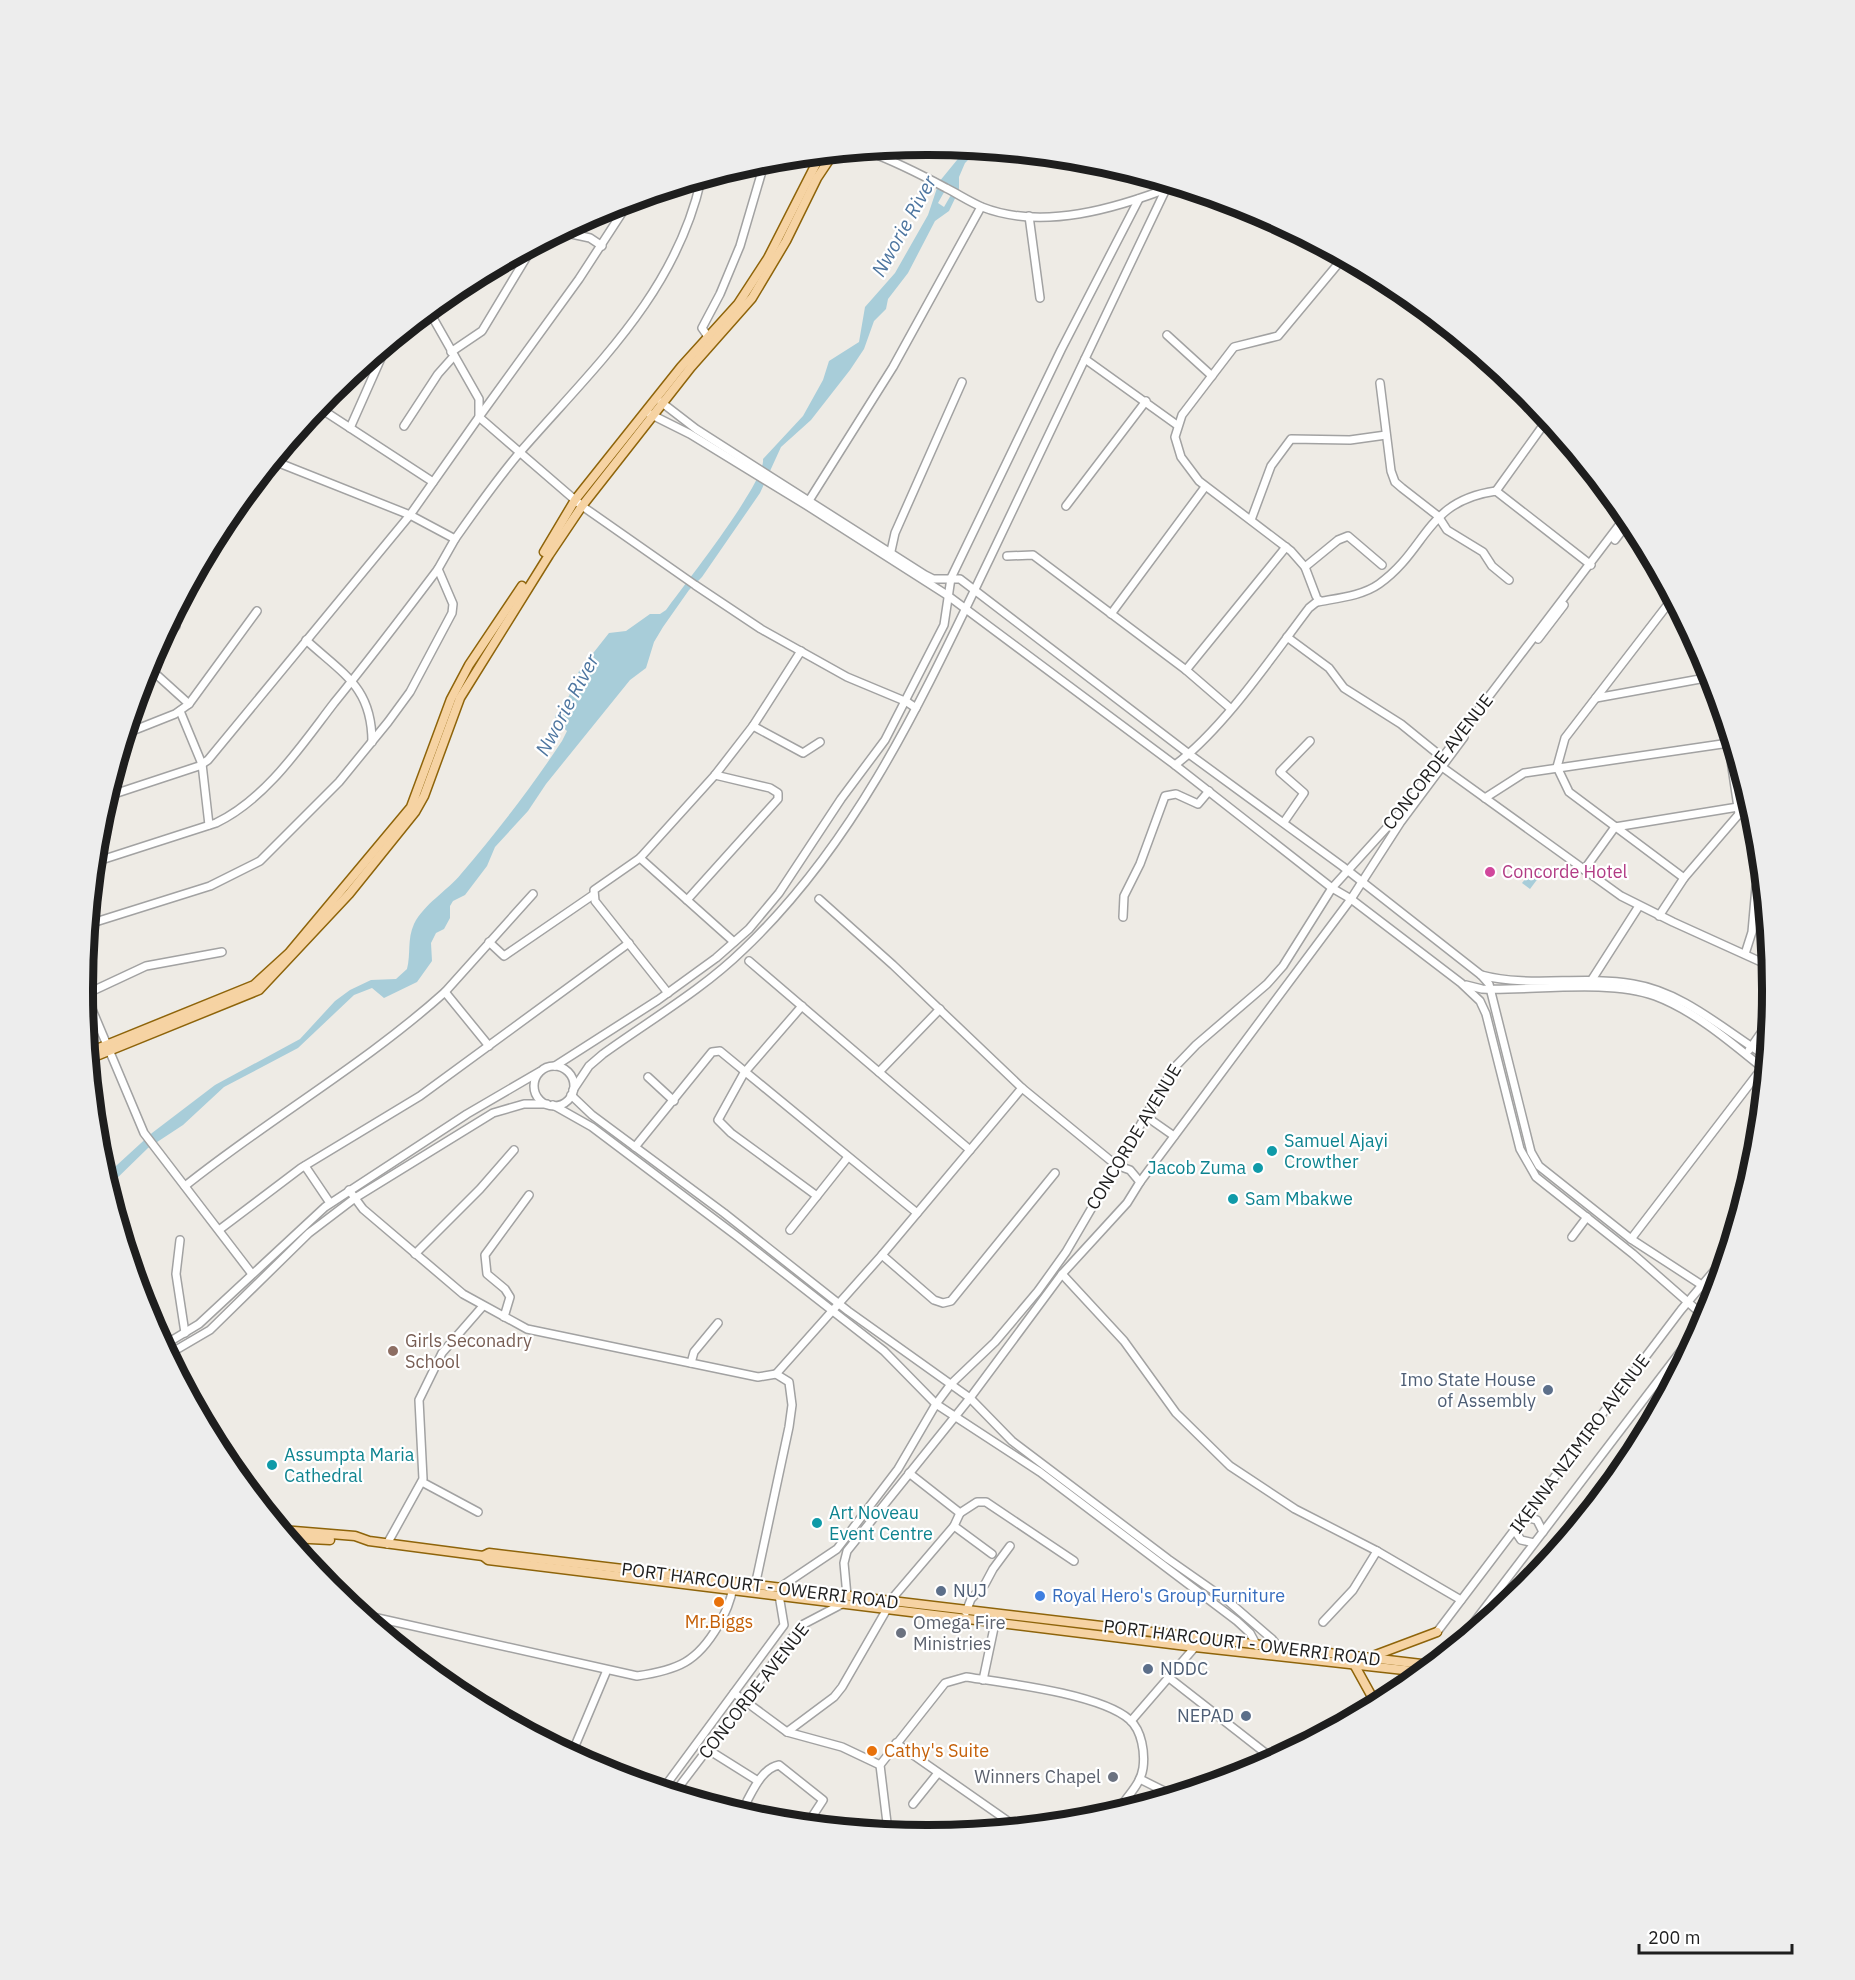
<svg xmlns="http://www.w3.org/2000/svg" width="1855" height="1980" viewBox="0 0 1855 1980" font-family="'IBM Plex Sans',sans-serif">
  <rect width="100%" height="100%" fill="#eeebe5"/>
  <g fill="#a8cdd9" fill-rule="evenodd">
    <path d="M966 149 978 150 965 163 959 177V190L949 211 935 221 908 273 888 299 886 309 874 321 864 349 850 370 811 420 781 447 760 493 702 577 689 590 663 627 654 642 646 668 630 680 546 784 528 811 495 847 487 866 465 895 453 901 450 906V918L444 929 436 933 431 943 432 961 417 982 384 998 372 988 354 995 298 1048 224 1087 183 1125 148 1148 108 1187 105 1176 152 1133 215 1085 300 1039 335 1001 350 990 371 980 396 979 407 969C411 954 407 939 414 924 424 904 447 891 461 874 497 832 531 788 562 741L567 731 557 722 555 716 569 696 579 671 609 633 626 631 650 614H660L666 610C684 585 766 482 763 459L803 416 823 380 829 361 859 342 865 307 895 273 928 215 939 182ZM948 185 955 188 944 207 938 203Z"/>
    <path d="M1534 868 1542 873 1530 889 1522 883Z"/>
  </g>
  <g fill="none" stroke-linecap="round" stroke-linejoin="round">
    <g stroke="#a2a2a2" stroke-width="10">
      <g id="minor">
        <path d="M867 151C894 161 920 174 946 188 958 194 970 202 982 207 1043 231 1117 208 1174 186"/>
        <path d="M629 202 579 279 479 417 582 506 695 585 761 629 847 677 907 702 916 708"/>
        <path d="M1029 216 1040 298"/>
        <path d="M562 232 590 238 602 246"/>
        <path d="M1167 335 1212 376"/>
        <path d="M711 341 702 328 720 294 740 246 765 161"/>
        <path d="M451 352 482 331 532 248"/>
        <path d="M1085 359 1177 425"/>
        <path d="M1380 383 1391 471 1395 482 1402 488 1438 516 1447 530 1483 552 1492 566 1509 580"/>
        <path d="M661 402 696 429 925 575 933 579H960L1189 754 1342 866 1481 975 1489 984 1531 1152 1539 1166 1631 1239 1714 1293"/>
        <path d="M318 407 433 482"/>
        <path d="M650 414 690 434 806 505 947 595 1175 765 1332 888 1351 899 1461 983 1480 1001 1486 1014 1520 1149 1536 1177 1633 1254 1706 1318"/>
        <path d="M404 426 438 374 454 356"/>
        <path d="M350 428 386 347"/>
        <path d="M274 461 410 515 455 539C476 509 497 479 521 451 595 366 675 294 701 180"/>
        <path d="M1496 491 1547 420"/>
        <path d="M810 499 893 367 981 207"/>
        <path d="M1066 506 1146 401"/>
        <path d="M1251 520 1271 466 1291 439 1350 440 1386 435"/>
        <path d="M1625 526 1639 537"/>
        <path d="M1615 540 1630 520"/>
        <path d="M891 551 895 533 962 382"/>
        <path d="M1007 556 1033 555 1186 670 1230 708"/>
        <path d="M1305 567 1338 540 1348 536 1382 565"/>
        <path d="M1316 596 1305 567 1291 551 1199 481 1181 457 1175 437 1182 415 1234 347 1278 336 1338 264 1347 261"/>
        <path d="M1672 599 1565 738 1557 767 1569 792 1684 878"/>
        <path d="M1317 602C1338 598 1362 596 1379 584 1428 549 1425 501 1496 491L1591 565"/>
        <path d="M1111 614 1205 487"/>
        <path d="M1287 637 1329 668 1344 688 1401 724 1443 758"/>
        <path d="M1538 639 1564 605"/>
        <path d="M306 640C343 674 372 687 372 742"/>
        <path d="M160 642 176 626"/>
        <path d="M147 666 189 704"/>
        <path d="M1186 670 1286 547"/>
        <path d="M1596 698 1711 677"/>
        <path d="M180 711 202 764 209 825"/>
        <path d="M753 726 803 753 820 742"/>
        <path d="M1726 727 1739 814 1754 818"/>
        <path d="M127 733 175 714 189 704 257 611"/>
        <path d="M1175 765C1224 728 1271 658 1309 608L1319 600"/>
        <path d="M1442 767 1621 896 1673 922 1770 966"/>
        <path d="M108 796 199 766 208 760 410 515 479 417V399L429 311"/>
        <path d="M1485 798 1524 773 1729 743"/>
        <path d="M1284 822 1304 793 1280 772 1310 741"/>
        <path d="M640 858 734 942"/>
        <path d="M95 862 216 823C266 799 301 746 334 703 370 659 404 614 438 569"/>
        <path d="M1584 870 1615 827 1738 807"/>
        <path d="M819 899 893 965 1022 1088 1116 1165 1130 1170 1140 1182"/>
        <path d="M687 900 778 799V793L770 788 715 775"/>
        <path d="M1659 916 1684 878 1739 814"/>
        <path d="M1123 917 1124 896 1140 864 1165 796 1176 794 1198 804 1209 791"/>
        <path d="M89 924 210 886 260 861 339 782 388 722 410 692 452 613 453 604 438 569 455 539"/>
        <path d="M489 942 504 956 593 895"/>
        <path d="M1745 954 1752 932 1756 887 1762 880"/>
        <path d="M749 961 970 1150"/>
        <path d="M1481 975C1530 988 1582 975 1633 984 1683 992 1724 1030 1766 1056"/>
        <path d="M1591 981 1639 906"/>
        <path d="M1466 985 1482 989C1533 991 1607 979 1655 996 1695 1011 1732 1043 1765 1070"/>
        <path d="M83 988 144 1133 252 1274"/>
        <path d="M445 992 533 894"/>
        <path d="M668 993 595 901 594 890 640 858 715 775 753 726 801 651"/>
        <path d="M86 994 146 966 222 952"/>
        <path d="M802 1006 744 1073 718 1120 731 1133 817 1196"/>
        <path d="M1749 1050 1770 1020"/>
        <path d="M555 1066 658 1000 716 958 749 929 779 893 841 799 885 740 944 625 951 578 1061 350 1139 199"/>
        <circle cx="554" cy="1086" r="20"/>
        <path d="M879 1072 940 1009"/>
        <path d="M648 1077 674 1101"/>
        <path d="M573 1090 589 1066 603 1054C650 1020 702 990 743 950 857 842 922 699 989 560 1048 437 1107 313 1166 189"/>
        <path d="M571 1095 592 1115 724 1213 848 1311 970 1398 1012 1441 1168 1559 1228 1601 1272 1639 1277 1645 1278 1655"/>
        <path d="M553 1105 592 1127 738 1237 884 1351 936 1404 1040 1472 1237 1621 1250 1633 1257 1646"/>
        <path d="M1144 1115 1174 1136"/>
        <path d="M635 1147 712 1052 720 1051 917 1213"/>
        <path d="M305 1166 330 1203"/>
        <path d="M185 1186C270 1118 365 1064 445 992L489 1046"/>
        <path d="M349 1190 363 1209 463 1294 527 1329 758 1377 776 1374 789 1382 792 1405 789 1427 755 1586"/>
        <path d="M219 1230 301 1168 420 1096 629 943"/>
        <path d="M790 1230 848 1157"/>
        <path d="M1572 1237 1587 1217"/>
        <path d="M1631 1239 1762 1068"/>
        <path d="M180 1240 176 1274 185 1333"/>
        <path d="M415 1254 480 1189 514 1150"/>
        <path d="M882 1255 934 1300 943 1303 951 1301 1055 1173"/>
        <path d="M1062 1274 1124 1341 1176 1413 1230 1466 1295 1509 1377 1551 1461 1600"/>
        <path d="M504 1317 510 1297 505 1289 487 1274 485 1255 529 1195"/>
        <path d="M164 1345 199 1324 325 1207 467 1114 539 1072"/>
        <path d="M169 1354 210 1330 309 1233 355 1198 493 1113 524 1104H547"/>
        <path d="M691 1363 694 1352 718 1323"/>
        <path d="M776 1374 882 1255 1022 1088"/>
        <path d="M909 1473 960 1513 977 1502H986L1074 1561"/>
        <path d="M422 1482 478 1512"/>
        <path d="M1525 1517 1537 1520 1543 1532"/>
        <path d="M954 1526 992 1554"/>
        <path d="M1515 1531 1521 1540 1534 1543"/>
        <path d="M387 1544 423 1479 419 1400 442 1353 483 1306"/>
        <path d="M779 1588 837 1549 898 1469 936 1404 951 1384 995 1342 1038 1291 1066 1252 1173 1069 1196 1045 1267 984 1283 966 1332 888 1401 812 1626 516"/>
        <path d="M847 1596 844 1563 847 1551 970 1398 1062 1274 1127 1203 1140 1182 1351 899 1400 823 1464 737"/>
        <path d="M890 1601 954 1526 960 1513"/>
        <path d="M966 1612 971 1599 985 1584 993 1569 1010 1546"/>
        <path d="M364 1615 637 1676C678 1670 697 1662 718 1626 725 1613 731 1602 733 1586"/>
        <path d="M1323 1622 1353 1590 1377 1551"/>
        <path d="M1437 1632 1681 1310 1725 1258"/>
        <path d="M1462 1638 1706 1318"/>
        <path d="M1168 1677 1273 1759"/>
        <path d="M983 1680 995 1623"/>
        <path d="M734 1693 787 1732 842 1747 880 1765"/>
        <path d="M1131 1721 1195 1647"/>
        <path d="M787 1732 834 1697 842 1687 887 1609"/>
        <path d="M896 1743 1015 1826"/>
        <path d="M707 1749 758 1781"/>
        <path d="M572 1753 607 1670"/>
        <path d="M1140 1779 1172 1795"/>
        <path d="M663 1789 784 1625 779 1595"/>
        <path d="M675 1792 802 1625 842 1604"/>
        <path d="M913 1804 938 1773"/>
        <path d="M766 1819 748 1806 747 1801C754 1788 763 1768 779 1765L823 1800 808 1823"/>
        <path d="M888 1831 880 1765 945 1683 966 1677C1006 1683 1101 1694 1130 1720 1142 1731 1145 1753 1143 1768 1141 1784 1126 1798 1117 1811"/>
      </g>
    </g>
    <g stroke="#8e640a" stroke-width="11">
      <g id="major">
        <path d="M544 552 575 500 681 367 738 304 768 258 820 156"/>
        <path d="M89 1052 254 985 289 953 411 807 451 699 469 665 522 586"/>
        <path d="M89 1059 259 990 349 894 415 812 424 796 460 698 549 555 582 506 691 367 752 298 786 241 817 178 833 154"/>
        <path d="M282 1530 355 1536 369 1541 483 1556 489 1553 1430 1665"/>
        <path d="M290 1538 330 1540"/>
        <path d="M483 1556 488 1560 1195 1647 1422 1672"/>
        <path d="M1462 1638V1639"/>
        <path d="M1373 1656 1437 1632"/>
        <path d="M1355 1666 1376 1704"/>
        <path d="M457 1692 458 1693"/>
      </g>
    </g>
    <use href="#minor" stroke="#fff" stroke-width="7"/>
    <use href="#major" stroke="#f6d3a3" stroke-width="8"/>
  </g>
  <circle fill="#d1479c" stroke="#fff" stroke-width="2" cx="1490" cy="872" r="6"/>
  <g fill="#0f9aa8" stroke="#fff" stroke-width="2">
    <circle cx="1272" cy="1151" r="6"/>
    <circle cx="1258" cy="1168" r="6"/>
    <circle cx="1233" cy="1199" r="6"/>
    <circle cx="272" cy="1465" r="6"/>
    <circle cx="817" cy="1523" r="6"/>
  </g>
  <circle fill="#8d6e63" stroke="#fff" stroke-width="2" cx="393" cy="1351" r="6"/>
  <g fill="#5c6f8a" stroke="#fff" stroke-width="2">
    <circle cx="1548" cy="1390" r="6"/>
    <circle cx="941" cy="1591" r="6"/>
    <circle cx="1148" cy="1669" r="6"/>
    <circle cx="1246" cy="1716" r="6"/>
  </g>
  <circle fill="#3f7fe0" stroke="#fff" stroke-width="2" cx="1040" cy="1596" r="6"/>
  <g fill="#e8710a" stroke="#fff" stroke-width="2">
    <circle cx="719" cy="1602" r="6"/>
    <circle cx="872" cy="1751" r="6"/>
  </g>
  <g fill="#6b7280" stroke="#fff" stroke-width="2">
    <circle cx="901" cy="1633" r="6"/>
    <circle cx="1113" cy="1777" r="6"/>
  </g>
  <g text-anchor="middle" stroke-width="4.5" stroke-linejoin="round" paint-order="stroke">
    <g font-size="18" fill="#1e1e1e" stroke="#fff">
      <text transform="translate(1438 762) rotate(-52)" y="6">CONCORDE AVENUE</text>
      <text transform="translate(1134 1137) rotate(-59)" y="6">CONCORDE AVENUE</text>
      <text transform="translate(1580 1444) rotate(-53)" y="6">IKENNA NZIMIRO AVENUE</text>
      <text transform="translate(760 1586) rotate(7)" y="6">PORT HARCOURT - OWERRI ROAD</text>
      <text transform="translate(1242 1643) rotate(7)" y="6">PORT HARCOURT - OWERRI ROAD</text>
      <text transform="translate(754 1691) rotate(-52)" y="6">CONCORDE AVENUE</text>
    </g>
    <g font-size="18" fill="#b23c85" stroke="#fff" text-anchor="start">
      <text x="1502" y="878">Concorde Hotel</text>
    </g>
    <g font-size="18" fill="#0d838f" stroke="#fff" text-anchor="start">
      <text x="1284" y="1147">Samuel Ajayi<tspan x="1284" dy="21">Crowther</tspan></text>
      <text x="1246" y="1174" text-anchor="end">Jacob Zuma</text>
      <text x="1245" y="1205">Sam Mbakwe</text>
      <text x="284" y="1461">Assumpta Maria<tspan x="284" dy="21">Cathedral</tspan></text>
      <text x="829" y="1519">Art Noveau<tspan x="829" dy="21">Event Centre</tspan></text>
    </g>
    <g font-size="18" fill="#785e54" stroke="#fff" text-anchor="start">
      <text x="405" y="1347">Girls Seconadry<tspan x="405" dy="21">School</tspan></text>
    </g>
    <g font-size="18" fill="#4e5e75" stroke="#fff" text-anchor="end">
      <text x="1536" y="1386">Imo State House<tspan x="1536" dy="21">of Assembly</tspan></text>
      <text x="953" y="1597" text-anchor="start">NUJ</text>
      <text x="1160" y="1675" text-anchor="start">NDDC</text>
      <text x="1234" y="1722">NEPAD</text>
    </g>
    <g font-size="18" fill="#366cbe" stroke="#fff" text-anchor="start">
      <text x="1052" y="1602">Royal Hero's Group Furniture</text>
    </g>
    <g font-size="18" fill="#c56008" stroke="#fff">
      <text x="719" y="1628">Mr.Biggs</text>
      <text x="884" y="1757" text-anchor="start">Cathy's Suite</text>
    </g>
    <g font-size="18" fill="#5b616d" stroke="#fff" text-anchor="start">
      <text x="913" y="1629">Omega Fire<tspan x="913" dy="21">Ministries</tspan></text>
      <text x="1101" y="1783" text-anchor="end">Winners Chapel</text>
    </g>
    <g font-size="20" font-style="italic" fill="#4e76a0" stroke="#fff">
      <text transform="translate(904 226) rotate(-61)" y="7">Nworie River</text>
      <text transform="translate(567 705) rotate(-62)" y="7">Nworie River</text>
    </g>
  </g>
  <path d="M0 0H1855V1980H0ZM927 155H928A834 834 0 0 1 1762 989V991A834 834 0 0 1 928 1825H927A834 834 0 0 1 93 991V989A834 834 0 0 1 927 155Z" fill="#ededed" fill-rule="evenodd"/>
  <path fill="none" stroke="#1e1e1e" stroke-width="8" d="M927 155H928A834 834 0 0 1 1762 989V991A834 834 0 0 1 928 1825H927A834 834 0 0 1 93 991V989A834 834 0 0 1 927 155Z"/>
  <path d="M1639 1944v9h153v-9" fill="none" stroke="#1e1e1e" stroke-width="3"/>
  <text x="1648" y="1944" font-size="18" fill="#1e1e1e" stroke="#ffffff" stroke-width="4.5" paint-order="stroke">200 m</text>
</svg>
